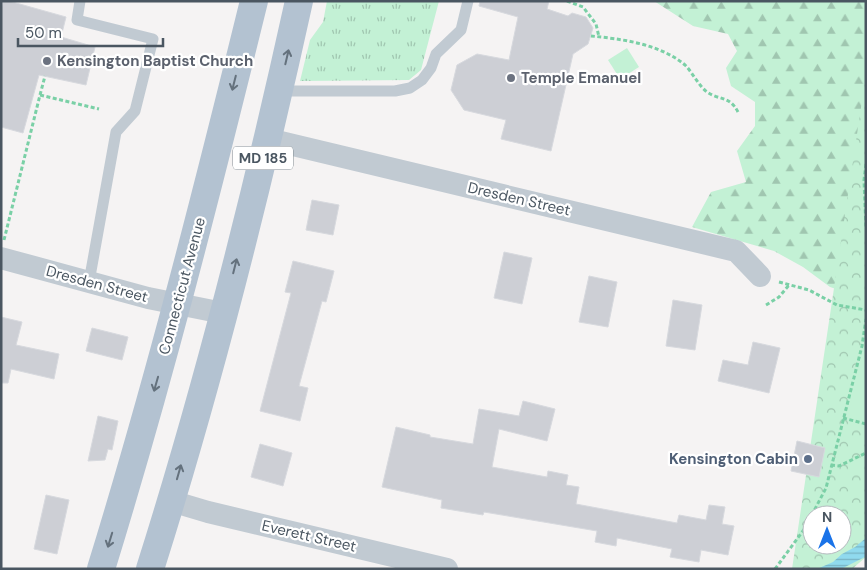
<svg xmlns="http://www.w3.org/2000/svg" width="867" height="570" viewBox="0 0 867 570" font-family="'DM Sans',sans-serif">
  <defs>
    <pattern id="grass-tufts" width="24" height="20" patternUnits="userSpaceOnUse" patternTransform="scale(1.25)"><rect width="24" height="20" fill="#c3f1d5"/><path d="M3 7l-1-3M5 7V3M7 7l1-3M15 17l-1-3M17 17v-4M19 17l1-3" fill="none" stroke="#a0c6b0"/></pattern>
    <pattern id="forest-firs" width="22" height="20" patternUnits="userSpaceOnUse" patternTransform="scale(1.25)"><rect width="22" height="20" fill="#c3f1d5"/><path d="M5 1l3.5 6h-7zM16 11l3.5 6h-7z" fill="#a0c6b0"/></pattern>
    <pattern id="park-crowns" width="20" height="18" patternUnits="userSpaceOnUse" patternTransform="scale(1.25)"><rect width="20" height="18" fill="#c3f1d5"/><path d="M2 6a3 3 0 1 1 6 0M12 15a3 3 0 1 1 6 0" fill="none" stroke="#a0c6b0"/></pattern>
    <pattern id="water-rules" width="6" height="5" patternUnits="userSpaceOnUse" patternTransform="scale(1.25)"><rect width="6" height="5" fill="#90daee"/><path d="M0 2.5h6" fill="none" stroke="#78b4c4"/></pattern>
  </defs>
  <rect width="100%" height="100%" fill="#f5f3f3"/>
  <path fill="url(#grass-tufts)" d="M327 1H439L421 70 409 80 300 81 310 40 323 22Z"/>
  <path fill="url(#forest-firs)" d="M654 1H866V142L857 296 830 287 803 267 774 251 692 227 711 192 746 182 737 151 755 126V102L731 86 726 68 737 51 728 34 693 26Z"/>
  <path fill="url(#park-crowns)" fill-rule="evenodd" d="M866 74V557L852 569H792ZM812 515H842V545H812Z"/>
  <g fill="#c3f1d5">
    <path d="M627 48 639 67 620 79 608 60Z"/>
    <path d="M862 346 866 347V424L843 418Z"/>
  </g>
  <path fill="url(#water-rules)" d="M866 538V556L863 558 841 569H817L833 562 842 554 855 547Z"/>
  <g fill="#cdcfd5" stroke="#d7d9de">
    <path d="M3 1H9L66 17 61 37 95 47 86 85 39 75 23 133 1 127V9Z"/>
    <path d="M480 1H549L547 9 568 16 572 13 586 17 593 28 588 44 573 54 551 151 501 139 506 120 464 110 451 90 457 65 477 54 509 60 518 17 479 6Z"/>
    <path d="M312 200 339 205 333 235 306 230Z"/>
    <path d="M504 252 532 258 522 304 494 298Z"/>
    <path d="M293 261 334 271 326 302 322 301 299 386 308 388 300 421 260 411 291 293 285 292Z"/>
    <path d="M589 276 617 282 608 327 579 322Z"/>
    <path d="M673 300 702 305 695 350 666 346Z"/>
    <path d="M1 317 22 322 16 345 59 354 54 379 11 369 8 383H1Z"/>
    <path d="M92 328 128 337 122 360 86 351Z"/>
    <path d="M753 342 780 348 769 393 718 381 723 360 748 365Z"/>
    <path d="M523 401 555 409 547 441 499 429 492 467 547 477 548 471 568 475 566 485 579 487 576 504 677 523 679 515 706 520 709 505 725 507 722 524 734 526 728 555 701 550 699 562 670 557 672 549 617 538 616 546 595 542 597 531 484 512 483 515 441 508 442 500 382 487 396 427 430 435V437L473 444 479 409 519 416Z"/>
    <path d="M98 416 118 421 112 450 108 449 105 460 88 461Z"/>
    <path d="M797 441 825 448 819 477 791 471Z"/>
    <path d="M260 444 292 453 283 486 251 477Z"/>
    <path d="M46 495 69 500 57 554 34 549Z"/>
  </g>
  <g fill="none" stroke-linecap="round" stroke-linejoin="round">
    <g stroke="#7ad0a6" stroke-width="3" stroke-dasharray="4 2.5" stroke-linecap="butt">
      <path d="M567 1 583 7 596 24 599 37"/>
      <path d="M591 36C622 39 660 44 685 65 693 73 698 85 707 92 720 101 729 95 738 112"/>
      <path d="M40 95 45 76"/>
      <path d="M866 164 864 180 866 229"/>
      <path d="M4 240 40 95 99 109"/>
      <path d="M779 282 809 290 837 305 866 310"/>
      <path d="M766 305 779 297 789 285"/>
      <path d="M843 418 866 424"/>
      <path d="M831 465 839 466 866 453"/>
      <path d="M775 569 805 528 826 488 862 346 866 319"/>
    </g>
    <g stroke="#c1cad2" stroke-width="11">
      <path d="M80 1 77 20 153 39 135 111 116 132 89 282"/>
      <path d="M279 91H395L410 88 422 80 431 68 436 54 461 30 468 1"/>
    </g>
    <g stroke="#c1cad2" stroke-width="22">
      <path d="M268 139 736 251 760 276"/>
      <path d="M1 258 148 298 223 313"/>
      <path d="M171 501 208 512 447 569"/>
    </g>
    <g stroke="#b3c2d1" stroke-width="28">
      <path d="M101 569C159 381 207 192 254 1"/>
      <path d="M150 569C209 383 257 192 299 1"/>
    </g>
  </g>
  <defs><path id="oneway-shaft" d="M-6 0H5M1.5-3L5.5 0L1.5 3" fill="none" stroke-width="1.6" stroke-linecap="round" stroke-linejoin="round" transform="scale(1.25)"/></defs>
  <g stroke="#64717d">
    <use href="#oneway-shaft" transform="translate(287 57) rotate(-77)"/>
    <use href="#oneway-shaft" transform="translate(234 83) rotate(104)"/>
    <use href="#oneway-shaft" transform="translate(235 266) rotate(-76)"/>
    <use href="#oneway-shaft" transform="translate(156 384) rotate(106)"/>
    <use href="#oneway-shaft" transform="translate(179 472) rotate(-74)"/>
    <use href="#oneway-shaft" transform="translate(110 540) rotate(107)"/>
  </g>
  <g fill="#6b7280" stroke="#fff" stroke-width="2">
    <circle cx="47" cy="61" r="5"/>
    <circle cx="511" cy="78" r="5"/>
  </g>
  <circle fill="#5c6f8a" stroke="#fff" stroke-width="2" cx="808" cy="459" r="5"/>
  <g text-anchor="middle" stroke-width="4.5" stroke-linejoin="round" paint-order="stroke">
    <rect fill="#fff" stroke="#808990" stroke-width="1" x="233" y="146.5" width="60" height="23" rx="4"/>
    <g font-size="14" font-weight="bold" fill="#4a5661">
      <text x="263" y="163">MD 185</text>
    </g>
    <g font-size="15" font-weight="bold" fill="#5b616d" stroke="#fff" text-anchor="start">
      <text x="57" y="66">Kensington Baptist Church</text>
      <text x="521" y="83">Temple Emanuel</text>
    </g>
    <g font-size="15" fill="#4a5661" stroke="#fff">
      <text transform="translate(519 199) rotate(13)" y="5">Dresden Street</text>
      <text transform="translate(97 284) rotate(15)" y="5">Dresden Street</text>
      <text transform="translate(182 286) rotate(-75)" y="5">Connecticut Avenue</text>
      <text transform="translate(309 536) rotate(13)" y="5">Everett Street</text>
    </g>
    <g font-size="15" font-weight="bold" fill="#4e5e75" stroke="#fff" text-anchor="end">
      <text x="798" y="464">Kensington Cabin</text>
    </g>
  </g>
  <rect width="867" height="570" fill="none" stroke="#4a5661" stroke-width="5"/>
  <g transform="translate(827 530)"><circle r="24" fill="#ffffff" stroke="#b7bbc0"/>
  <path d="M0-4L9 19L0 12L-9 19Z" fill="#1a73e8"/>
  <text y="-8" font-size="14" font-weight="bold" text-anchor="middle" fill="#4a5661">N</text>
  </g>
  <path d="M18 38v8h145v-8" fill="none" stroke="#4a5661" stroke-width="2.5"/>
  <text x="25" y="38" font-size="15" fill="#4a5661" stroke="#ffffff" stroke-width="4" paint-order="stroke">50 m</text>
</svg>
